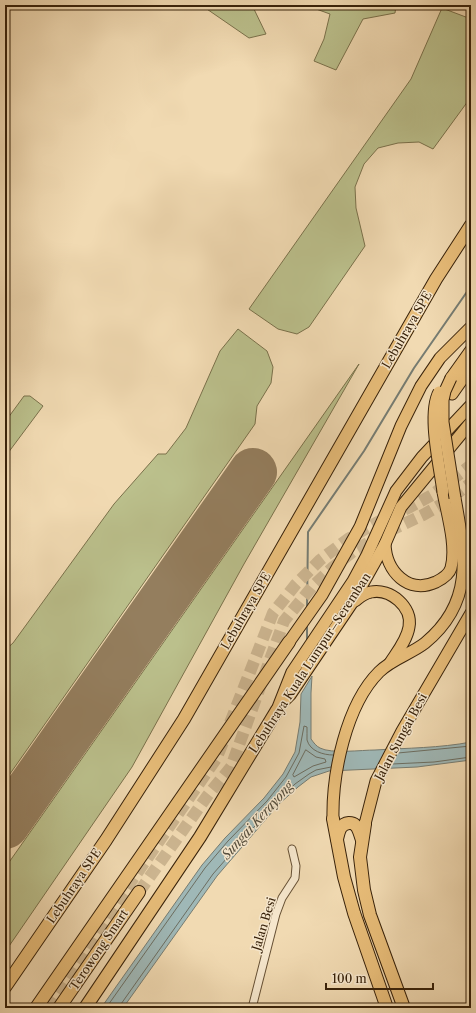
<svg xmlns="http://www.w3.org/2000/svg" width="476" height="1013" viewBox="0 0 476 1013" font-family="'Libre Caslon Text',serif">
  <rect width="100%" height="100%" fill="#f1dab2"/>
  <filter id="stains"><feTurbulence type="fractalNoise" baseFrequency=".005" numOctaves="4"/><feColorMatrix values="0 0 0 0 .2 0 0 0 0 .09 0 0 0 0 .02 0 0 0 .5 -.17"/></filter>
  <radialGradient id="worn" r=".72"><stop offset=".6" stop-color="#630" stop-opacity="0"/><stop offset="1" stop-color="#630" stop-opacity=".3"/></radialGradient>
  <g fill="#bbc08c" stroke="#7a714b">
    <path d="M201 5H252L266 34 249 38Z"/>
    <path d="M305 5H396L395 13 363 19 336 70 314 61 324 39 330 14Z"/>
    <path d="M442 8 471 19V97L433 149 419 142 398 143 378 148 364 164 355 187 356 208 365 246 309 327 297 334 278 329 249 309 411 79Z"/>
    <path d="M238 329 267 351 273 367 271 383 257 406 255 424 5 781V650L13 643 114 504 158 454H166L186 428 220 351Z"/>
    <path d="M359 364 244 564 132 767 5 952V868Z"/>
    <path d="M24 396H30L43 406 5 457V422Z"/>
  </g>
  <path fill="#9fb8b7" stroke="#767c72" d="M312 676 311 693V739C314 743 316 746 320 748 331 754 362 750 375 750 407 748 440 748 471 742V760L417 767 329 771 311 777 298 787 279 804 217 876 123 1008H101L202 865 225 838 264 798 283 774 295 752 300 722 301 694Z"/>
  <g fill="none" stroke-linecap="round" stroke-linejoin="round">
    <g stroke="#6c6d60" stroke-width="1">
      <path d="M306 750 316 757 325 759 326 762 313 766 294 777 293 775Z"/>
      <path d="M398 753 471 746"/>
      <path d="M392 764 434 762 471 757"/>
      <path d="M106 1008 205 868 228 841 267 801 286 777 299 753 304 726 307 727C307 731 307 736 307 740 310 751 323 755 333 755"/>
      <path d="M120 1008 121 1004 213 874 276 802 295 784 309 774 316 770 331 767"/>
    </g>
    <g stroke="#767c72" stroke-width="2">
      <path d="M463 5 471 10"/>
      <path d="M307 609 308 532 364 451 414 368 471 286"/>
      <path d="M307 641V624"/>
      <path d="M468 744 471 738"/>
    </g>
    <path stroke="#947e5e" stroke-width="48" d="M5 825 253 472"/>
    <g stroke="#ccb590" stroke-width="12" stroke-dasharray="12 6" stroke-linecap="butt">
      <path d="M230 723 273 613 296 584 320 560 348 539 376 523 410 507 432 495 471 465"/>
      <path d="M139 892 208 795 231 767 284 621 312 587 332 568 355 550 387 532 423 515 444 503 471 483"/>
      <path d="M48 1008 119 899 216 759 224 740"/>
    </g>
    <g stroke="#665034" stroke-width="9">
      <path id="street" d="M252 1008 276 914 282 898 295 878 296 866 292 849"/>
    </g>
    <g stroke="#38220a" stroke-width="13">
      <g id="primary">
        <path d="M451 378 471 350"/>
        <path d="M452 394 471 367"/>
        <path d="M385 544C386 571 408 595 436 582 442 579 449 575 451 568 457 546 447 514 443 492"/>
        <path d="M355 601C360 597 364 593 371 592 390 588 413 607 409 627 407 640 397 652 390 663"/>
        <path d="M289 642 322 595 360 527 401 426 421 386 440 358 471 327"/>
        <path d="M282 703 290 695 352 603 385 544 401 507 471 422"/>
        <path d="M277 710 292 672 353 581 367 555 396 491 422 457 471 405"/>
        <path d="M333 819C332 774 346 705 379 672 392 659 411 654 425 643 475 602 465 554 455 498"/>
        <path d="M365 824 376 781 402 731 471 613"/>
      </g>
    </g>
    <g stroke="#38220a" stroke-width="14">
      <g id="highway">
        <path d="M333 819 344 877 354 913 387 1008"/>
        <path d="M365 824 360 857 364 890 370 915 404 1008"/>
        <path d="M337 839C339 831 340 824 349 823 352 823 353 823 355 825 359 828 360 835 362 840"/>
        <path d="M5 987 106 840 184 719 436 279 471 225"/>
        <path d="M36 1008 289 642"/>
        <path d="M59 1008 139 892"/>
        <path d="M85 1008 200 837 277 710"/>
      </g>
    </g>
    <use href="#street" stroke="#f6e7cd" stroke-width="7"/>
    <use href="#primary" stroke="#e8bd79" stroke-width="11"/>
    <use href="#highway" stroke="#e8bd79" stroke-width="12"/>
    <g stroke="#38220a" stroke-width="13" stroke-linecap="butt">
      <g id="primary-bridge">
        <path d="M451 378 445 391 443 400V422L455 498"/>
        <path d="M439 392C427 414 440 467 443 492"/>
      </g>
    </g>
    <use href="#primary-bridge" stroke="#e8bd79" stroke-width="11"/>
  </g>
  <g text-anchor="middle" stroke-width="3" stroke-linejoin="round" paint-order="stroke">
    <g font-size="12" fill="#38220a" stroke="#f6e7cd">
      <text transform="translate(407 330) rotate(-60)" y="4">Lebuhraya SPE</text>
      <text transform="translate(246 611) rotate(-60)" y="4">Lebuhraya SPE</text>
      <text transform="translate(310 663) rotate(-57)" y="4">Lebuhraya Kuala Lumpur–Seremban</text>
      <text transform="translate(401 737) rotate(-62)" y="4">Jalan Sungai Besi</text>
      <text transform="translate(74 886) rotate(-56)" y="4">Lebuhraya SPE</text>
      <text transform="translate(264 924) rotate(-73)" y="4">Jalan Besi</text>
      <text transform="translate(99 950) rotate(-56)" y="4">Terowong Smart</text>
    </g>
    <g font-size="13" font-style="italic" fill="#574f3e" stroke="#f6e7cd">
      <text transform="translate(257 820) rotate(-48)" y="5">Sungai Kerayong</text>
    </g>
  </g>
  <rect width="476" height="1013" fill="none" stroke="#f1dab2" stroke-width="20"/>
  <rect x="6" y="6" width="464" height="1001" fill="none" stroke="#38220a" stroke-width="2"/>
  <rect x="10" y="10" width="456" height="993" fill="none" stroke="#38220a"/>
  <path d="M326 983v6h107v-6" fill="none" stroke="#38220a" stroke-width="2"/>
  <text x="332" y="983" font-size="12" fill="#38220a" stroke="#f6e7cd" stroke-width="3" paint-order="stroke">100 m</text>
  <rect width="100%" height="100%" filter="url(#stains)"/>
  <rect width="100%" height="100%" fill="url(#worn)"/>
</svg>
